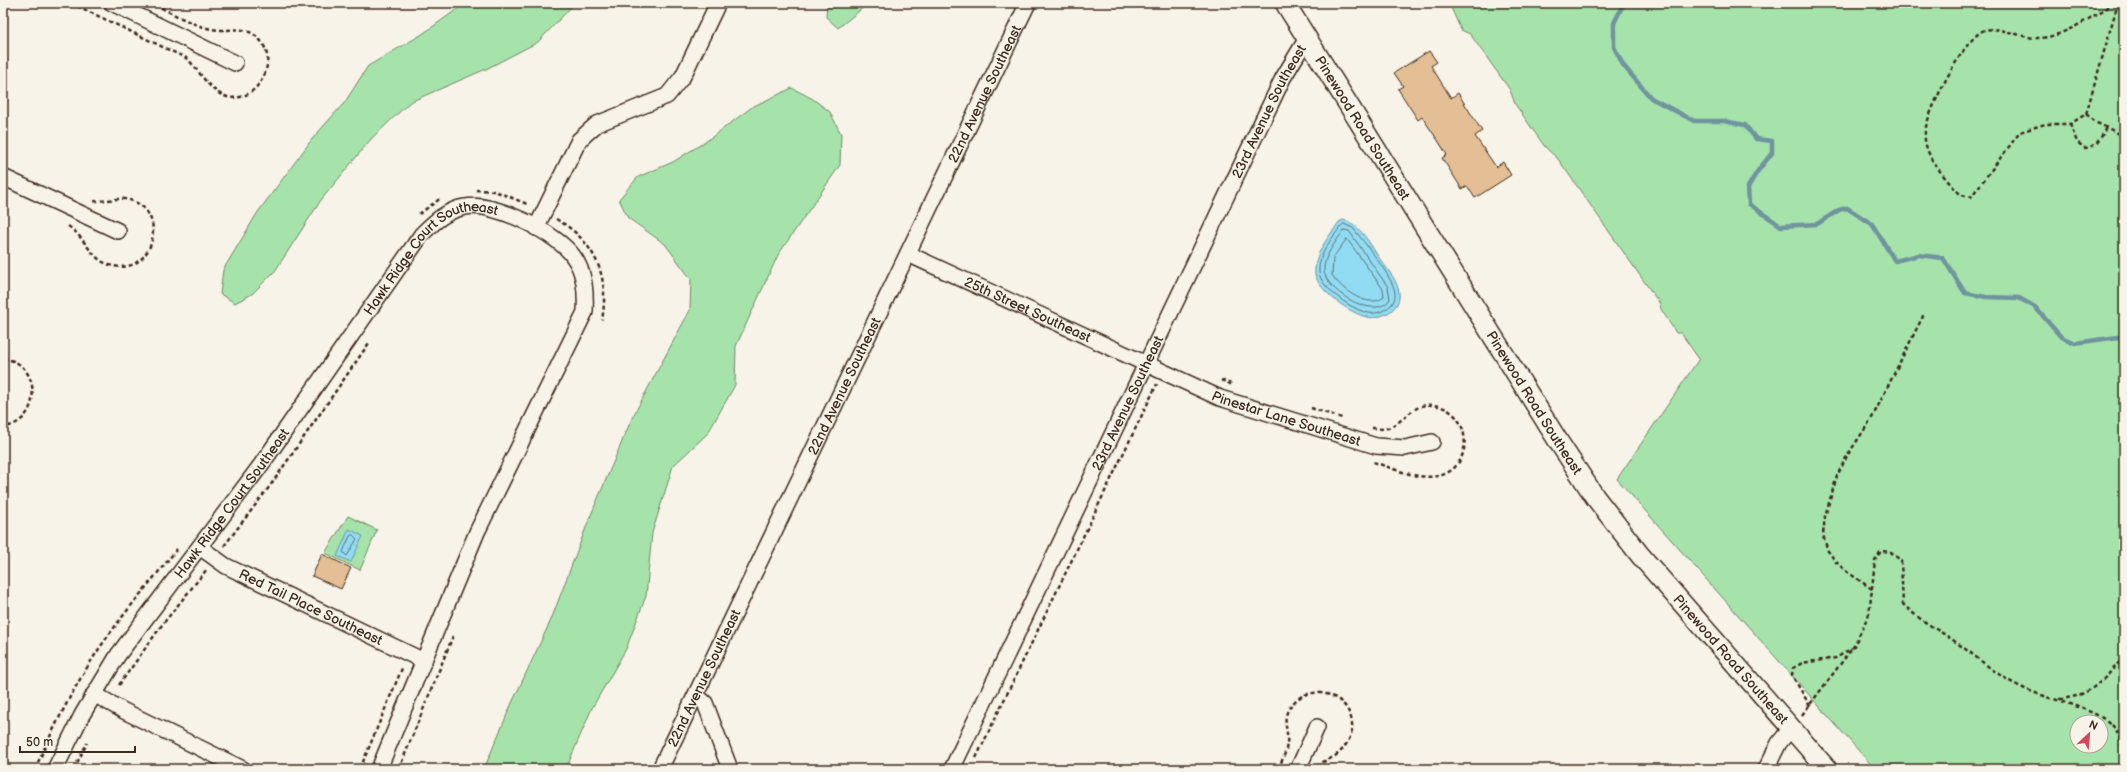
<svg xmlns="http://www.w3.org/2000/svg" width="2127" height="772" viewBox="0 0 2127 772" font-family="'Balsamiq Sans',sans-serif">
  <rect width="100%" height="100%" fill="#f7f3e8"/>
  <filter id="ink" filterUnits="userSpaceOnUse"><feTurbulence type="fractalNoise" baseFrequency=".025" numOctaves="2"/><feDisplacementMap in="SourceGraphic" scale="8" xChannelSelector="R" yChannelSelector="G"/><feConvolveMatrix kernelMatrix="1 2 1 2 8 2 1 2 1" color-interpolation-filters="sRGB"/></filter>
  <g filter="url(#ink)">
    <g fill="#a6e3aa" stroke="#708664" fill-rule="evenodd">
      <path d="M463 3H575L538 42 486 69 410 102 371 139 321 200 275 271 252 294 235 303 220 294 223 270 258 212 313 138 345 102 368 66 421 35 456 10Z"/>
      <path d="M827 3H869L838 28 826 17Z"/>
      <path d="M2124 3V769H1875L1617 479 1699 359 1681 333H1676L1661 309 1660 304 1558 159 1545 147 1515 104 1510 90 1470 34 1461 30 1449 3ZM2077 722H2101V746H2077Z"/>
      <path d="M792 88 813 99 830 112 841 134 840 165 778 255 736 346 735 385 708 433 673 466 652 533 646 596 626 649 592 708 566 769H484L511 705 551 620 588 522 632 418 690 310 691 279 665 244 628 218 619 199 638 177 673 162 708 140 752 107Z"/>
      <path d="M348 516 377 530 360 570 325 553Z"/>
    </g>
    <g fill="#91dbf3" stroke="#6f949e">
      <path d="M1343 220C1360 223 1371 246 1380 259 1392 275 1412 298 1388 313 1382 316 1374 319 1367 317 1351 314 1318 291 1315 274 1313 254 1329 237 1339 222Z"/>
      <path d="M349 529 363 536 351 562 337 556Z"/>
    </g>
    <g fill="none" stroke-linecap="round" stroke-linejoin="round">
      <g stroke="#5d7173" stroke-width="1">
        <path d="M1344 224 1353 228C1363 241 1395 279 1395 294 1395 302 1392 305 1386 309 1381 312 1375 314 1369 313 1354 311 1320 288 1319 272 1318 254 1332 239 1341 226Z"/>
        <path d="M1344 230 1349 231 1388 287 1390 299C1376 322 1326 291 1324 271 1323 256 1336 242 1344 230Z"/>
        <path d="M1347 239 1383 289 1384 297C1368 310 1341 289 1332 275L1333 258Z"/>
        <path d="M353 535 357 539 347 556 343 552 350 536Z"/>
      </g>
      <path stroke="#6f949e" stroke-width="4.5" d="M1624 3 1614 23V47L1623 65 1651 98 1694 121H1724L1745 125 1756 139 1772 141V153L1757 172 1748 187 1749 204 1781 226 1817 224 1839 210 1847 208 1872 224 1895 261 1919 255 1943 258 1965 293 1986 297 2019 298 2035 307 2061 337 2075 343 2118 337 2124 339"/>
    </g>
    <g fill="#e4be94" stroke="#3b2a1e">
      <path d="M1429 51 1437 62 1431 66 1451 98 1458 93 1466 106 1482 131 1475 136 1496 167 1503 162 1511 175 1475 198 1467 186 1462 189 1442 158 1447 155 1439 142 1422 117 1418 120 1398 89 1403 86 1394 73Z"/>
      <path d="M322 554 351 568 341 589 312 576Z"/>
    </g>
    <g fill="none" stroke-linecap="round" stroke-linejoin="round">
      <g stroke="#3b2a1e" stroke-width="18">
        <g id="minor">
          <path d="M112 3 235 63"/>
          <path d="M3 177 118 231"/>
          <path d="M536 228 579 140 597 124 667 96 683 76 718 3"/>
          <path id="s1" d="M908 254 1220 398 1376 446 1405 448 1432 442"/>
          <path id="s2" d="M201 548 226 566 424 661"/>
          <path d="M94 694 124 711 243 769"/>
          <path d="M696 695 705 703 730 769"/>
          <path id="s3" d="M55 769 82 715 118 655 261 465 422 234C434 222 447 210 465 207 493 201 557 233 573 256 585 272 586 292 585 312L477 532 379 769"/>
          <path id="s4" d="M660 769 1028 3"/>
          <path id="s5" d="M952 769 1283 78 1307 38"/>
          <path d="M1298 769 1317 727"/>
          <path d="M1766 769 1779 743 1791 728"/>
        </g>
      </g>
      <g stroke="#3b2a1e" stroke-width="22">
        <g id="tertiary">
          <path id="s6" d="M1285 3 1560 444 1595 497 1640 555 1827 769"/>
        </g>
      </g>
      <g stroke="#3b2a1e" stroke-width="2.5" stroke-dasharray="4 3" stroke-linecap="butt">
        <path d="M71 3 186 58C199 69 207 88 222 95 253 110 284 61 257 37 246 27 235 30 222 30 198 30 173 13 152 3"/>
        <path d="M2115 3C2094 15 2060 40 2035 38 2021 37 1997 26 1985 30 1965 35 1927 112 1925 132 1924 142 1927 150 1931 158 1935 166 1955 191 1962 195 1964 196 1969 196 1971 197L2020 132 2045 124H2070L2086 114 2118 3"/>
        <path d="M2086 114 2097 123 2124 136"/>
        <path d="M2070 124 2077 142 2085 148C2098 146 2101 138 2106 127"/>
        <path d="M3 159 9 162"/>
        <path d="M476 190 495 191 527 204"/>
        <path d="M419 214 441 198"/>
        <path d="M556 219C595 241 610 276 602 320"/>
        <path d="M68 226C84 236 90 257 107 264 154 282 173 207 125 199 114 198 102 202 91 201"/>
        <path d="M3 359C41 360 44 423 3 427"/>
        <path d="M1221 380 1233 385"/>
        <path d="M1311 408 1342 418"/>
        <path d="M1372 428C1376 428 1380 429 1384 429 1405 425 1412 399 1438 406 1473 414 1474 469 1438 476 1417 480 1393 468 1373 462"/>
        <path d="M224 546 270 486 369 343"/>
        <path d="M1872 589 1875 560 1881 551 1891 552 1901 561 1903 604C1921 622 1938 629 1957 643 1980 659 1997 676 2023 688 2046 699 2094 707 2113 726 2124 738 2122 754 2120 769"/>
        <path d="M119 685 162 625 207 569"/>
        <path d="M2059 699C2091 697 2104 679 2124 657"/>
        <path d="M1810 706 1792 675 1793 668 1802 663 1836 658 1852 648"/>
        <path d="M1802 715 1854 646 1869 614 1872 589 1847 572 1836 562 1828 551 1823 535 1825 516 1837 476 1847 456 1872 418 1924 314"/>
        <path d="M976 758 1157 384"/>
        <path d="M35 769C50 736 66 702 85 671 111 627 146 588 177 549"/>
        <path d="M74 769 87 743"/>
        <path d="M360 769 403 666"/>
        <path d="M399 769 453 636"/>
        <path d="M1278 769C1282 761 1286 753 1287 743 1289 731 1281 719 1290 707 1309 679 1355 695 1352 730 1351 739 1342 753 1333 757 1326 761 1321 761 1317 769"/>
      </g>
      <use href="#minor" stroke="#f7f3e8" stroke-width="15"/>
      <use href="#tertiary" stroke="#f7f3e8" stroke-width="19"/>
    </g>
  </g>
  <g text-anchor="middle" stroke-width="3.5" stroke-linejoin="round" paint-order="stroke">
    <g font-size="14" fill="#3b2a1e" stroke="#f7f3e8">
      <text dy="5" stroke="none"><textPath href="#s4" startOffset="749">22nd Avenue Southeast</textPath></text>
      <text dy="5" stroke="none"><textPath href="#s5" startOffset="730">23rd Avenue Southeast</textPath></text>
      <text dy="5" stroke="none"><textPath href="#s6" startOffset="147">Pinewood Road Southeast</textPath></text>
      <text dy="5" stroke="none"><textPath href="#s3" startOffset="644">Hawk Ridge Court Southeast</textPath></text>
      <text dy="5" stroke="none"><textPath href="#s1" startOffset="132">25th Street Southeast</textPath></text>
      <text dy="5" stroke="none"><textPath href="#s4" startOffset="425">22nd Avenue Southeast</textPath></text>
      <text dy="5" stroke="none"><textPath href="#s6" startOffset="471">Pinewood Road Southeast</textPath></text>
      <text dy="5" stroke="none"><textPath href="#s5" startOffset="406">23rd Avenue Southeast</textPath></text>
      <text dy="5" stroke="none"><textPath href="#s1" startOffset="413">Pinestar Lane Southeast</textPath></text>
      <text dy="5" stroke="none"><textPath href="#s3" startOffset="320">Hawk Ridge Court Southeast</textPath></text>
      <text dy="5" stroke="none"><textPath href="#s2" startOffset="125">Red Tail Place Southeast</textPath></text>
      <text dy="5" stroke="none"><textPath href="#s6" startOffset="795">Pinewood Road Southeast</textPath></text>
      <text dy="5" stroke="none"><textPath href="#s4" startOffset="101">22nd Avenue Southeast</textPath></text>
    </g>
  </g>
  <rect width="2127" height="772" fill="none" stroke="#f7f3e8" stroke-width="16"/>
  <rect x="8" y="8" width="2111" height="756" fill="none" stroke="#3b2a1e" stroke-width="1.5" filter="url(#ink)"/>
  <g transform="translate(2089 734) rotate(26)"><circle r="19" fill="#f7f3e8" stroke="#aca397"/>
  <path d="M0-3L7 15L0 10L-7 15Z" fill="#d1495b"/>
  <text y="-6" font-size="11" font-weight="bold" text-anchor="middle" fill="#3b2a1e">N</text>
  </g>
  <path d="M20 746v6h115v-6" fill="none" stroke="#3b2a1e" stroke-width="2"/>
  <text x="26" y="746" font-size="12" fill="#3b2a1e" stroke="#f7f3e8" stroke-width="3" paint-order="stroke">50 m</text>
</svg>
